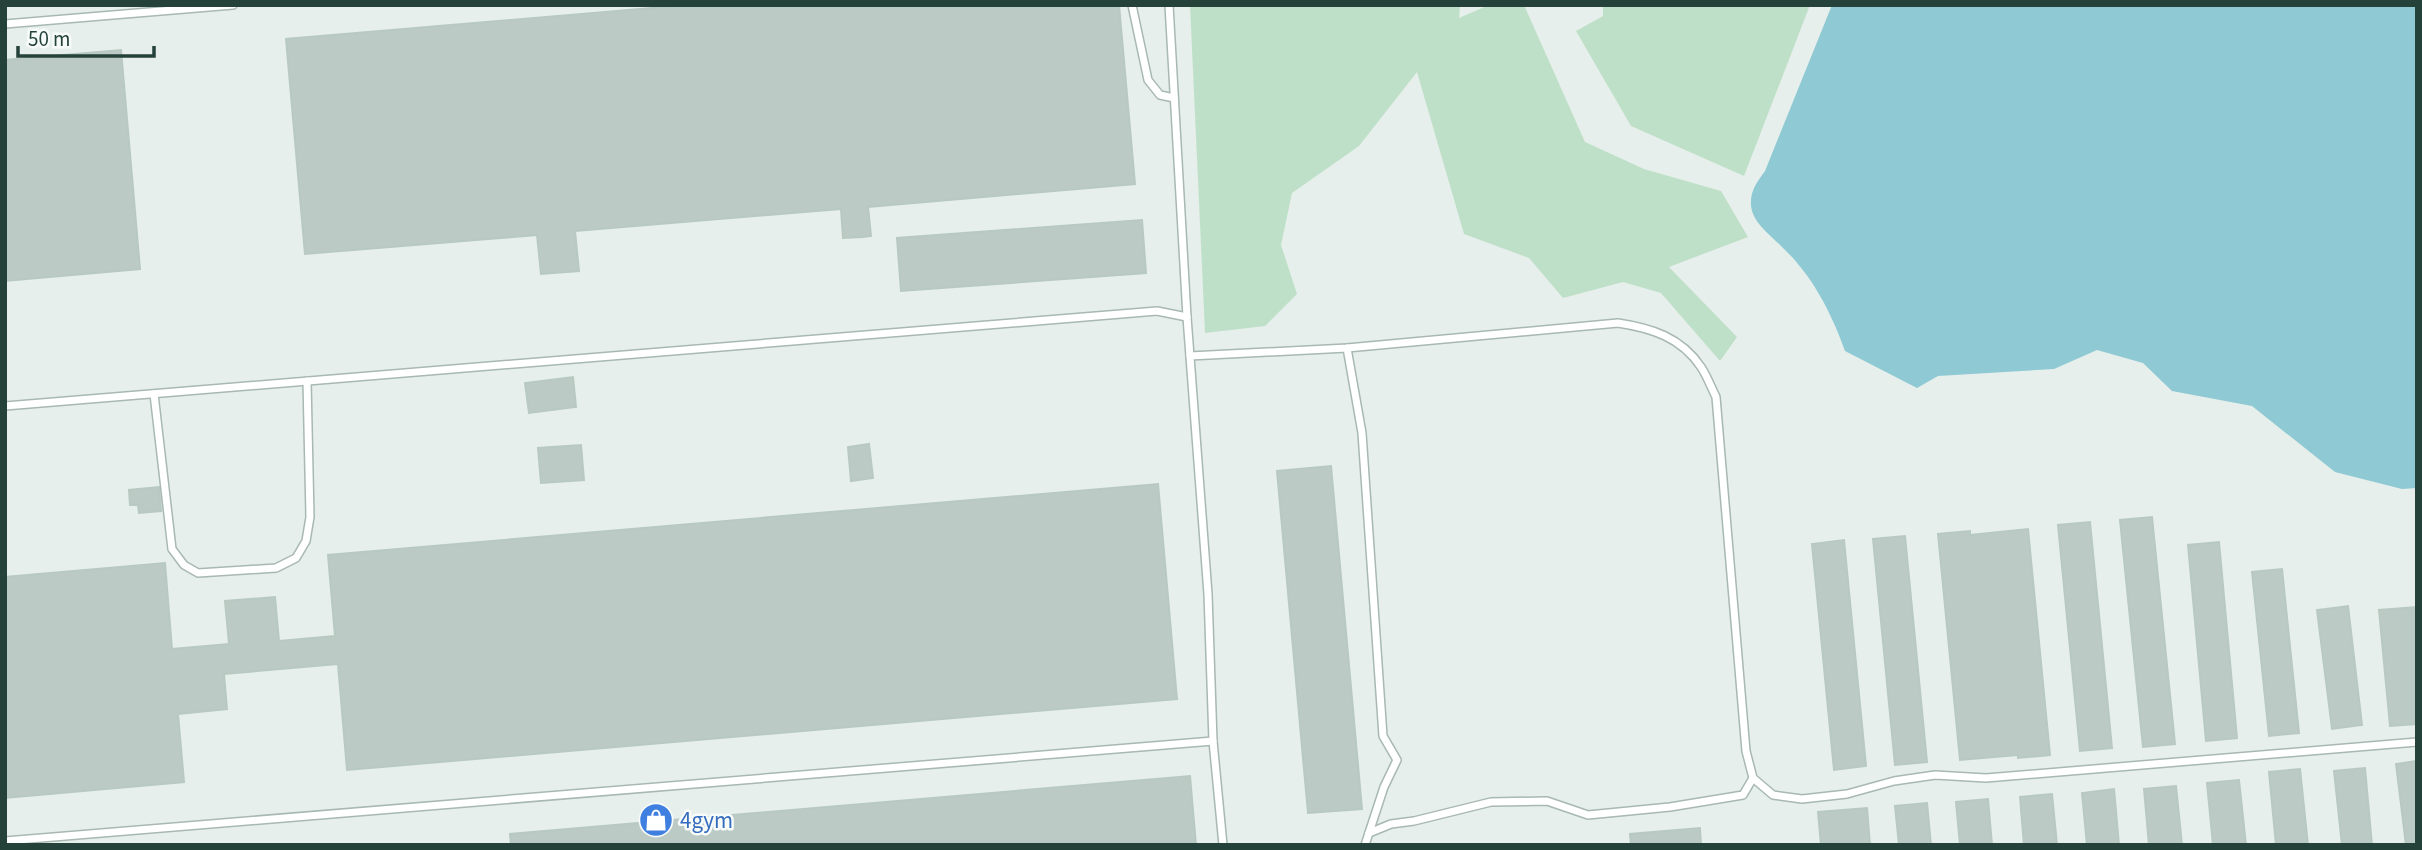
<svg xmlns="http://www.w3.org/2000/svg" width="2422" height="850" viewBox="0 0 2422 850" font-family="'Source Sans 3',sans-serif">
  <rect width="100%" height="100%" fill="#e6efeb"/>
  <g fill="#bfe0c8">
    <path d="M1190 5H1460L1459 18 1489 5H1524L1585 142 1644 169 1721 191 1748 237 1669 267 1737 337 1720 361 1661 293 1623 282 1563 298 1529 258 1464 234 1417 72 1359 146 1292 193 1281 245 1297 294 1265 326 1205 333Z"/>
    <path d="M1603 5H1810L1744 176 1631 126 1576 31 1603 16Z"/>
  </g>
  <path fill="#8ec9d4" d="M1832 5H2417V488L2402 489 2335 472 2252 406 2172 391 2143 363 2097 350 2054 369 1938 376 1917 388 1845 351C1832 314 1812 275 1783 248 1772 236 1752 223 1751 205 1750 191 1757 182 1765 171Z"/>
  <g fill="#bbcac4" stroke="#b8c9c2" stroke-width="2">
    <path d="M687 5H1119L1135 184 868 207 871 236 863 237 843 238 841 209 575 231 579 271 541 274 537 235 305 254 286 39Z"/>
    <path d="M121 50 140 269 5 281V60Z"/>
    <path d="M1142 220 1146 273 901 291 897 238Z"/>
    <path d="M573 377 576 407 529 413 525 383Z"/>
    <path d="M869 444 873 478 851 481 848 447Z"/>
    <path d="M581 445 584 480 541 483 538 448Z"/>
    <path d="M1331 466 1362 809 1308 813 1277 471Z"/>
    <path d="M1158 484 1177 699 347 770 338 664 224 674 227 709 178 714 184 782 5 798V577L165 563 172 649 229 644 225 601 275 597 279 641 335 636 328 555Z"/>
    <path d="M159 487 161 511 139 513 138 505H130L129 490Z"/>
    <path d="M2152 517 2175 744 2143 747 2120 520Z"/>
    <path d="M2090 522 2112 748 2080 751 2058 525Z"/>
    <path d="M2028 529 2050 755 2018 758V755L1960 760 1938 534 1970 531V535Z"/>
    <path d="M1905 536 1927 762 1895 765 1873 539Z"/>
    <path d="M1844 540 1866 766 1834 770 1812 544Z"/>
    <path d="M2219 542 2237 738 2206 741 2188 545Z"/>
    <path d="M2282 569 2299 733 2269 736 2252 572Z"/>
    <path d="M2348 606 2362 725 2332 729 2317 610Z"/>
    <path d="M2417 607V724L2390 726 2379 610Z"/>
    <path d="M2417 761V845H2406L2396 764Z"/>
    <path d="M2365 768 2372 845H2342L2334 771Z"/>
    <path d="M2300 769 2308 845H2276L2269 772Z"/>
    <path d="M1190 776 1196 845H511L510 834Z"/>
    <path d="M2239 780 2246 845H2213L2207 783Z"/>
    <path d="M2176 786 2182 845H2149L2144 789Z"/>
    <path d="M2114 789 2119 845H2087L2082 793Z"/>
    <path d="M2052 794 2057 845H2024L2020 797Z"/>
    <path d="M1988 799 1992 845H1960L1956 802Z"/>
    <path d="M1927 803 1931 845H1899L1895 806Z"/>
    <path d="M1867 808 1870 845H1821L1818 812Z"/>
    <path d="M1700 828 1701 845H1631L1630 834Z"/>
  </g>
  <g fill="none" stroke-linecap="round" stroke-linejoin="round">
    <g stroke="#a8b8b2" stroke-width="10">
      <g id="service">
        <path d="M1132 5 1148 80 1160 95 1174 98"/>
        <path d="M1169 5 1187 317 1208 594 1213 741 1223 845"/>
        <path d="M5 24 233 5"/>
        <path d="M1347 348 1362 433 1383 736 1397 760 1384 787 1365 845"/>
        <path d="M1190 356 1347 348 1618 323C1651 328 1681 337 1701 367 1707 376 1711 387 1716 397L1746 751 1753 778 1773 795 1802 799 1847 794 1894 781 1935 775 1986 778 2417 742"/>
        <path d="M154 394 172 549 184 565 198 573 276 568 296 558 306 541 310 517 307 381"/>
        <path d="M5 406 1157 311 1187 317"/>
        <path d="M1369 833 1391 824 1414 821 1491 802 1547 801 1588 815 1670 807 1743 795 1753 778"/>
        <path d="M5 841 1213 741"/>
      </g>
    </g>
    <use href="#service" stroke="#fff" stroke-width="7"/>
  </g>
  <defs>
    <g id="shop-disc" transform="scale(1.75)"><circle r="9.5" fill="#3f7fe0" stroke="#f7fbf9"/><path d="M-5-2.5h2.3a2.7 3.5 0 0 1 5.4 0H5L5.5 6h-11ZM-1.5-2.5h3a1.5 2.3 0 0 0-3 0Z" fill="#fff"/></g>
  </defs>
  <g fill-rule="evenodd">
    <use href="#shop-disc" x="656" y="820"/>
  </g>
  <g text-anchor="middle" stroke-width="5" stroke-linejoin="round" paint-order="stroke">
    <g font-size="23" fill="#366cbe" stroke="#f7fbf9" text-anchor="start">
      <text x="680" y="828">4gym</text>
    </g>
  </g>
  <rect width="2422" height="850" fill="none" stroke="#24423a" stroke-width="14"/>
  <path d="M18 46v10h136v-10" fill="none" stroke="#24423a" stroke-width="3.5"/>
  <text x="28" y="46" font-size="21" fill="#24423a" stroke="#f7fbf9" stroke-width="5" paint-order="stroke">50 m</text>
</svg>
